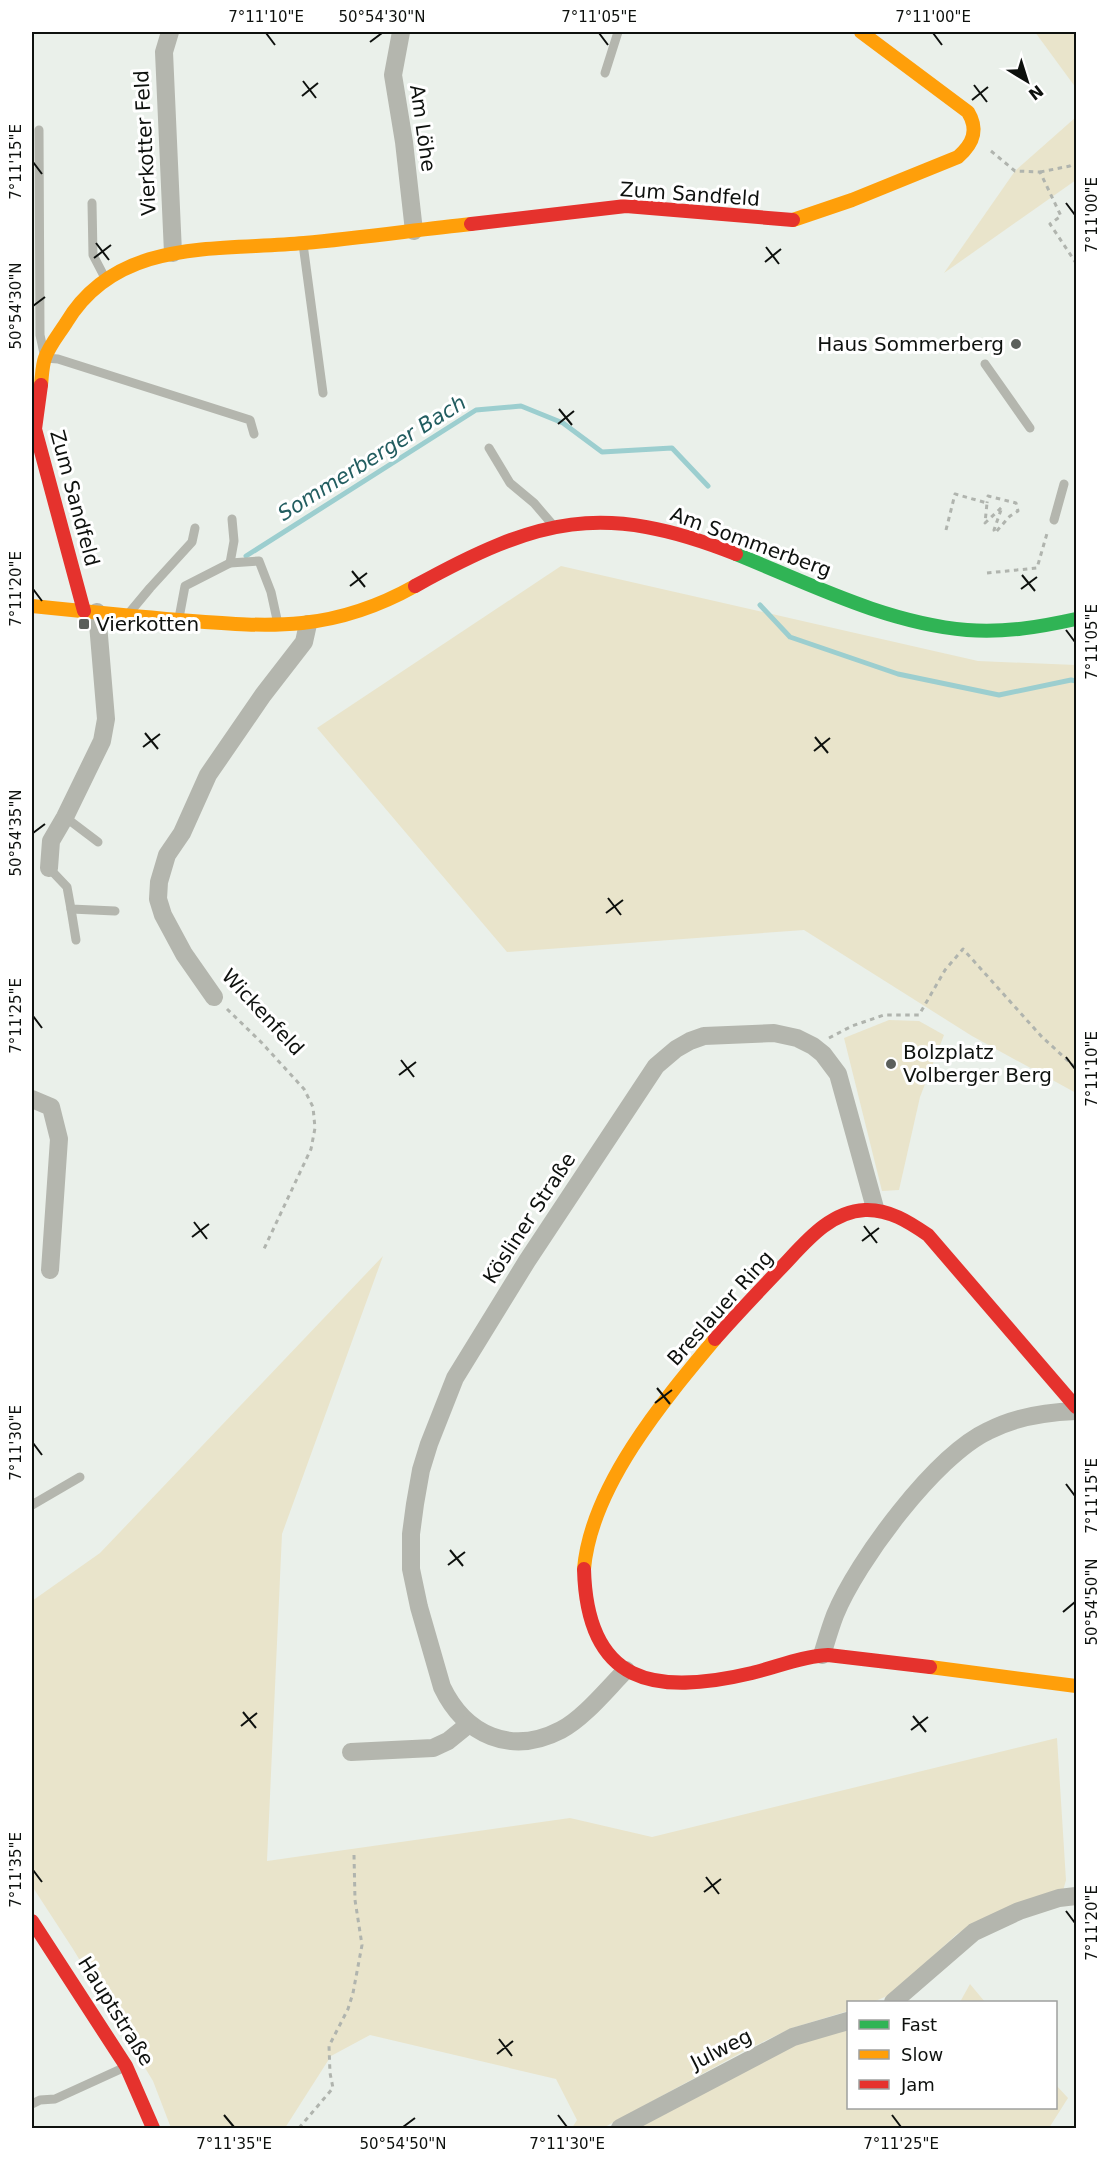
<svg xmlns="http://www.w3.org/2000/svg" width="1108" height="2160" viewBox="0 0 1108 2160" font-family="'DejaVu Sans',sans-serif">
  <rect width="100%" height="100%" fill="#eaf0ea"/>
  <g fill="#e9e4cb">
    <path d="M1035 32H1076V88Z"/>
    <path d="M1076 117V180L944 273 1015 171Z"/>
    <path d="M561 566 978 661 1076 665V1093L972 1036 804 930 507 952 317 728Z"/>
    <path d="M889 1020 919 1021 944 1035 920 1097 899 1190 882 1191 844 1038Z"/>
    <path d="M383 1256 282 1534 267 1861 570 1818 652 1837 1057 1738 1066 1880 1063 1891 980 1921 957 1934 892 1994 873 2002H848V2011L792 2028 746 2050 603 2128H572L577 2120 556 2079 370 2035 331 2056 285 2128H171L153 2081 73 1949 32 1886V1601L100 1553Z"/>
    <path d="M970 1984 985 2002H960Z"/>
    <path d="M848 2027V2108H1056V2085L1068 2098 1049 2128H632L796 2044Z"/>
  </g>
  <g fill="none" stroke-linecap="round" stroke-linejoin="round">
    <g stroke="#9ccecf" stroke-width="5">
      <path d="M246 556 476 410 521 406 563 423 602 452 672 448 708 486"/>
      <path d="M760 605 790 637 898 674 999 695 1071 680 1076 681"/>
    </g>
    <g stroke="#b0b4ae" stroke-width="3" stroke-dasharray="4.5 4.5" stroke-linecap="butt">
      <path d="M991 151 1015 171 1040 172 1061 216 1050 224 1076 263"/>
      <path d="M1040 172 1070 166 1076 163"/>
      <path d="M946 530 955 494 987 503 985 523 1002 507 994 530 995 533 1010 516 1018 511 1016 503 988 496 987 503"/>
      <path d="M987 573 1037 568 1048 530"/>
      <path d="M227 1009 261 1042 304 1089 313 1107 315 1128 311 1149 263 1251"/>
      <path d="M829 1038 852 1026 884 1015H919L945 970 963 949 1042 1037 1076 1068"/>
      <path d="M299 2128 333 2088 330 2073 329 2046 348 2009 353 1993 362 1945 355 1900 354 1855"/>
    </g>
    <g stroke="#b4b6ae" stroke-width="9">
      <path d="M605 73 618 32"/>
      <path d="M39 130 40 335 45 358 58 359 250 420 254 434"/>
      <path d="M92 203 93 255 104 276"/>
      <path d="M303 244 323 393"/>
      <path d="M985 364 1030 428"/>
      <path d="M489 448 510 483 534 503 552 524"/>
      <path d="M1054 520 1064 484"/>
      <path d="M230 563 234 541 232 519"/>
      <path d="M130 612 150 588 192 542 195 528"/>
      <path d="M179 618 185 586 230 563 259 561 271 592 278 624"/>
      <path d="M65 817 98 842"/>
      <path d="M49 868 67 887 71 909 115 911"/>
      <path d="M71 909 76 940"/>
      <path d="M32 1505 80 1477"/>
      <path d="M32 2104 40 2100 55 2099 123 2068"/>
    </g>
    <g stroke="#b4b6ae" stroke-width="18">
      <path d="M170 32 164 52 173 253"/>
      <path d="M401 32 393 75 404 142 414 231"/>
      <path d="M49 868 51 841 65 817 102 741 106 719 97 612"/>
      <path d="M214 997 184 954 163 915 158 899 159 882 167 855 182 833 208 775 263 695 304 642 308 624"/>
      <path d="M32 1099 51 1107 59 1139 50 1270"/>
      <path d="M822 1655C826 1642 830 1628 835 1615 857 1561 935 1456 988 1431 1015 1417 1047 1412 1076 1411"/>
      <path d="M626 1670C607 1689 584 1718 561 1730 511 1756 465 1735 442 1687L419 1607 411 1569V1534L415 1504 421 1470 429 1444 455 1378 527 1261 656 1066 676 1049 690 1041 704 1036 774 1033 797 1038 813 1046 823 1054 838 1074 875 1208"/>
      <path d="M351 1752 433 1748 448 1741 469 1724"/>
      <path d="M893 2002 974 1932 1019 1911 1059 1898 1076 1896"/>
      <path d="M620 2128 793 2037 848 2021"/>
    </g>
    <path stroke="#30b455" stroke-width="14" d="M736 554C810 584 886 623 967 630 1004 633 1040 627 1076 619"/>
    <g stroke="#ff9f0a" stroke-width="14">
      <path d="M793 220 852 200 958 157C973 144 979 130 968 112L861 32"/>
      <path d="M41 385C42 377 42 366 45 358 49 346 59 334 66 323 117 237 218 251 304 243 360 238 415 230 471 224"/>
      <path d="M32 606C81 611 130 616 179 620 270 627 331 633 415 586"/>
      <path d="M584 1569C591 1487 663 1401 715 1339"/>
      <path d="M930 1667 1076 1686"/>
    </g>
    <g stroke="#e5322d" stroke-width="14">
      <path d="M471 224 626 206 793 220"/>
      <path d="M41 385 35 429 84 611"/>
      <path d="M415 586C538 518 602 501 736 554"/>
      <path d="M715 1339C736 1315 758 1292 780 1269 804 1244 828 1212 865 1210 889 1209 909 1222 928 1235L1076 1407"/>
      <path d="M584 1569C587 1685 655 1696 752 1673 777 1667 803 1656 828 1655L930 1667"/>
      <path d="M32 1921 126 2066 153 2128"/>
    </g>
  </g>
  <path fill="none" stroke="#0e110e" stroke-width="2" d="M266 33 275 45M599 33 608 45M933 33 942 45M370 42 382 33M303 81 316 98M974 85 987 102M302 96 318 83M972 100 988 87M33 162 42 174M1066 203 1075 215M96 243 109 260M766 247 779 264M94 258 111 245M765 262 781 249M33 306 45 297M559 409 572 425M558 424 574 411M352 571 365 587M1022 575 1035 591M350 586 367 573M33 589 42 601M1021 589 1037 577M1066 630 1075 642M145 733 158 749M815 737 828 753M143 747 160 734M814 751 830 738M33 833 45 824M608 898 621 915M606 913 623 900M33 1016 42 1028M1066 1057 1075 1069M401 1060 414 1077M399 1075 416 1062M194 1222 207 1239M864 1226 877 1243M192 1237 209 1224M862 1241 879 1228M657 1388 670 1404M655 1403 672 1390M33 1443 42 1455M1066 1484 1075 1496M450 1550 463 1566M448 1565 465 1552M1063 1612 1075 1602M243 1712 256 1728M913 1716 926 1732M241 1726 257 1713M911 1730 928 1717M33 1870 42 1882M706 1877 719 1894M704 1892 721 1879M1066 1911 1075 1923M499 2039 512 2056M497 2054 513 2041M224 2115 234 2127M558 2115 567 2127M892 2115 901 2127M403 2127 415 2118"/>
  <g fill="#5b5f5b" stroke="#fff" stroke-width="2">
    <circle cx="1016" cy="344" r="6"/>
    <rect x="78" y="618" width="12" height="12" rx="3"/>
    <circle cx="891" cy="1064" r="6"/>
  </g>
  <g text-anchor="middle" stroke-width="6" stroke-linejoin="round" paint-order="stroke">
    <g font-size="20" fill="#0e110e" stroke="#fff">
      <text transform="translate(423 128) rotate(82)" y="7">Am Löhe</text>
      <text transform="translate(145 143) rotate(-93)" y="7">Vierkotter Feld</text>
      <text transform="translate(690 194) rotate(4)" y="7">Zum Sandfeld</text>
      <text transform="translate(75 498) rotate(75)" y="7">Zum Sandfeld</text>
      <text transform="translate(751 542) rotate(20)" y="7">Am Sommerberg</text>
      <text transform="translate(263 1012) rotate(47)" y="7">Wickenfeld</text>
      <text transform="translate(529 1218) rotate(-57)" y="7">Kösliner Straße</text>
      <text transform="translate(720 1308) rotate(-48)" y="7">Breslauer Ring</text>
      <text transform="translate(116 2011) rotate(58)" y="7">Hauptstraße</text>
      <text transform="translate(721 2049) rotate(-27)" y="7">Julweg</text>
    </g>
    <g font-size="20" fill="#0e110e" stroke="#fff" text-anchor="start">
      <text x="1004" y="351" text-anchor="end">Haus Sommerberg</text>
      <text x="96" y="631">Vierkotten</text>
      <text x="903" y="1059">Bolzplatz<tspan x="903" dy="23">Volberger Berg</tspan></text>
    </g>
    <g font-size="21" font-style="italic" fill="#225d60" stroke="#fff">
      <text transform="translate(372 458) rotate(-32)" y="7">Sommerberger Bach</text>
    </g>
  </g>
  <rect width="1108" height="2160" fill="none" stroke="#ffffff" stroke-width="66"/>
  <rect x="847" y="2001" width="210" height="108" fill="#ffffff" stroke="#9fa09f" stroke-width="1.5"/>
  <rect x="859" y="2020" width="30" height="9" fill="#30b455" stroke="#9fa09f" stroke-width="1.5"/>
  <text x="901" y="2031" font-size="18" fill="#0e110e">Fast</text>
  <rect x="859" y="2050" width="30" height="9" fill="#ff9f0a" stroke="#9fa09f" stroke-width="1.5"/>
  <text x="901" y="2061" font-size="18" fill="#0e110e">Slow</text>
  <rect x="859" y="2080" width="30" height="9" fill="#e5322d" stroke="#9fa09f" stroke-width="1.5"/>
  <text x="901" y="2091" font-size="18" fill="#0e110e">Jam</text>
  <g transform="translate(1027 81) rotate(142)" stroke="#ffffff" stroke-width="4.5" paint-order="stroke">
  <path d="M0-4.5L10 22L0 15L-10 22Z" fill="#0e110e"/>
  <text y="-9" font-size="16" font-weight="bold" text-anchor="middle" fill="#0e110e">N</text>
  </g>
  <rect x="33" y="33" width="1042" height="2094" fill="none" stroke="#0e110e" stroke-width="2"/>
  <g font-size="15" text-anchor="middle" fill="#0e110e">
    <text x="266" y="22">7°11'10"E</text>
    <text x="382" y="22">50°54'30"N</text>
    <text x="599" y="22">7°11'05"E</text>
    <text x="933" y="22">7°11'00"E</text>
    <text transform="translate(16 162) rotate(-90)" y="5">7°11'15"E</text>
    <text transform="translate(1092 215) rotate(-90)" y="5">7°11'00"E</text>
    <text transform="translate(16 306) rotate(-90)" y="5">50°54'30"N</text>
    <text transform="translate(16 589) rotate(-90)" y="5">7°11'20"E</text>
    <text transform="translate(1092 642) rotate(-90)" y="5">7°11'05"E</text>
    <text transform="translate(16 833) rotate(-90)" y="5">50°54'35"N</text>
    <text transform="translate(16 1016) rotate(-90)" y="5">7°11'25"E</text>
    <text transform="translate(1092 1069) rotate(-90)" y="5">7°11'10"E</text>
    <text transform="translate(16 1443) rotate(-90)" y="5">7°11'30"E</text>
    <text transform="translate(1092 1496) rotate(-90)" y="5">7°11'15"E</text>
    <text transform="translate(1092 1602) rotate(-90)" y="5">50°54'50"N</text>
    <text transform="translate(16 1870) rotate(-90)" y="5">7°11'35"E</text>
    <text transform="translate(1092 1923) rotate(-90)" y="5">7°11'20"E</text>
    <text x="234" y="2149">7°11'35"E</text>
    <text x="403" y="2149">50°54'50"N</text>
    <text x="567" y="2149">7°11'30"E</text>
    <text x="901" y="2149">7°11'25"E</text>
  </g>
</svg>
